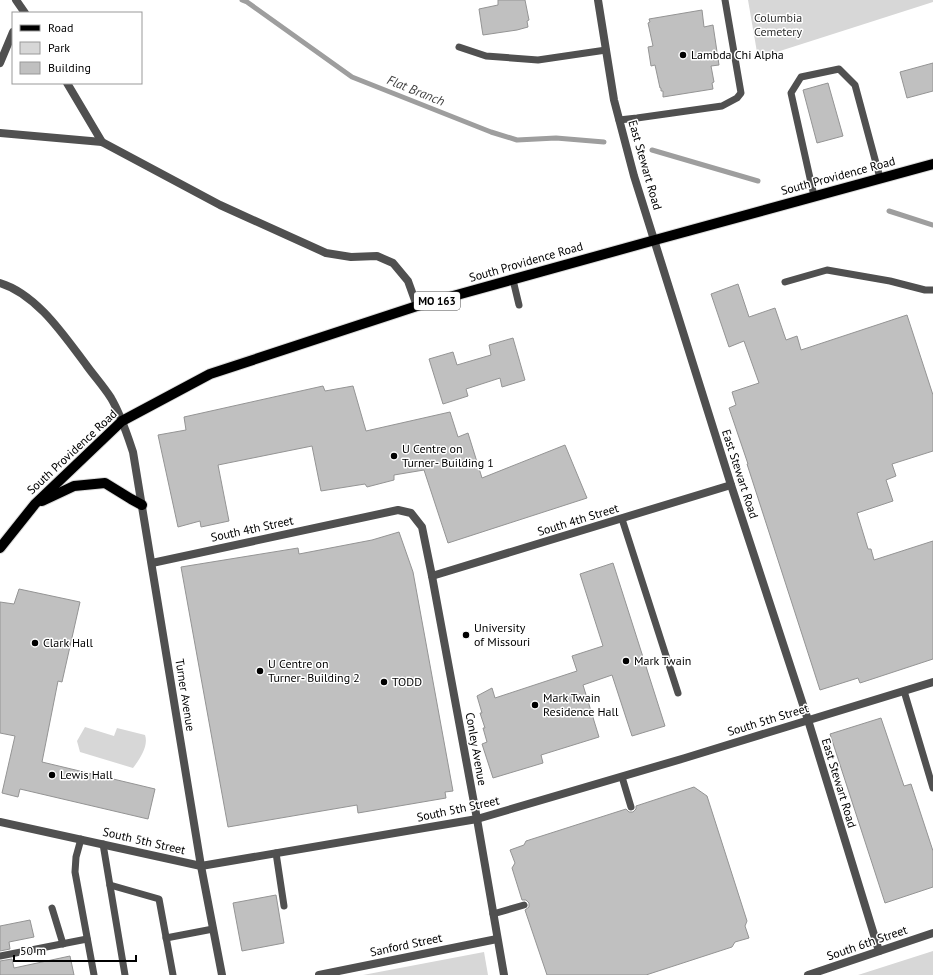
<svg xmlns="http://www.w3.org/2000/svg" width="933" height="975" viewBox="0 0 933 975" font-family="'PT Sans',sans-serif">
  <rect width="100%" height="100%" fill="#fff"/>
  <g fill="#d7d7d7">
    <path d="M748 0H933V2L758 58Z"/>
    <path d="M85 727 114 736 117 728 145 735C149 746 139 760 133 768L80 752 77 741Z"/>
    <path d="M933 951V975H858Z"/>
    <path d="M484 952 488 975H363Z"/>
  </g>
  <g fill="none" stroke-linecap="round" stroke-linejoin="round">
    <g stroke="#9e9e9e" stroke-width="5">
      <path d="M242 0 247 2 352 77 491 132 517 140 556 138 604 142"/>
      <path d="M652 150 758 181"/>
      <path d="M889 211 933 225"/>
    </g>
  </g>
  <g fill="#c0c0c0" stroke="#949494">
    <path d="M498 0H525L529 20 527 21 528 27 517 30 483 35 482 29 479 9 498 5Z"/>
    <path d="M702 10 704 27 713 25 719 65 711 66 714 82 712 83 713 89 663 97V91H661V88H660L655 65 651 66 648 47 653 46 648 23 650 22 649 19Z"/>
    <path d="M933 63V91L907 98 900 72Z"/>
    <path d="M828 83 843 136 817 143 803 90Z"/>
    <path d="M738 284 749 317 775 308 786 340 797 336 801 350 907 315 933 395V451L892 464 896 476 886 480 893 501 857 513 868 549H871L874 560 933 541V659L860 683 858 678 820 690 747 464H748L729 408 736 405 732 392 759 383 744 341 729 347 711 294Z"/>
    <path d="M513 338 525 380 502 387 500 378 466 389 468 396 443 404 429 359 453 352 457 365 491 355 489 345Z"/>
    <path d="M323 386 325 391 353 386 366 431 450 412 458 437 468 433 482 478 565 445 587 498 448 543 424 470 394 475V480L367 487 365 484 321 491 312 446 218 465 229 521 201 527 200 521 178 527 158 435 186 430 184 417Z"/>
    <path d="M399 532 413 572 453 791 445 792 446 798 358 813 357 805 228 827 181 567 298 548 299 554 372 540Z"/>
    <path d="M613 563 665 726 632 736 612 675 583 685 599 737 541 755 543 763 493 778 482 744 487 742 483 728H485L480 713H482L477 696 492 688 495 698 577 671 572 656 603 646 580 574Z"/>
    <path d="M19 589 80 602 62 682 58 681 42 762 155 789 148 819 20 789 18 797 2 793 15 736 0 733V602L14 604Z"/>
    <path d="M881 718 904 786 911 784 933 851V887L885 903 830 734Z"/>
    <path d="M694 787 707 796 747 921 745 926 749 938 735 942 732 947 646 975H547L525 910 529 907V903L526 900H522L512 868 515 863 510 850 524 845 526 841 626 809 629 812H633L636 809V806Z"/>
    <path d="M276 895 284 943 242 951 233 903Z"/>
    <path d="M30 920 34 937 9 942 10 949 0 951V926Z"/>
    <path d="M70 956 74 975H0V961L12 959 14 968Z"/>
  </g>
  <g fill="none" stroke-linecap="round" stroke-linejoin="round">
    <g stroke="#dbdbdb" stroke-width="12">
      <g id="primary">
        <path d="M42 501 74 486 105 483 131 499 142 505"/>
        <path d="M0 548 35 504 122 421 210 374 417 306 655 240 933 164"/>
      </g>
    </g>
    <g stroke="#505050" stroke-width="7">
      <path d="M459 47 486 56 538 60 606 50"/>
      <path d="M619 120 637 118 722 106 737 98 741 93 725 0"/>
      <path d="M814 196 791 93 801 77 839 69 855 85 880 178"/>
      <path d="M513 280 519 305"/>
      <path d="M785 282 827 270 890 281 925 290H933"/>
      <path d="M622 519 678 693"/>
      <path d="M904 691 933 788"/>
      <path d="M622 777 631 807"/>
      <path d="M81 839 76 857 75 872 94 975"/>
      <path d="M103 844 125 975"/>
      <path d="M276 853 284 906"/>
      <path d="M110 885 159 899 173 975"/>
      <path d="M52 908 63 944"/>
      <path d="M493 914 524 905"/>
      <path d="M166 938 213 929"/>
      <path d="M0 956 87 939"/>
    </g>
    <g stroke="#505050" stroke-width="8">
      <path d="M16 0 25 13"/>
      <path d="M598 0 614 100 634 176 731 485 808 720 879 951"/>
      <path d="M0 63 13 32"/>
      <path d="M67 83 102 142"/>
      <path d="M0 133 102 142 220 205 326 253 351 257 377 256 393 263 408 281 417 306"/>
      <path d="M0 283C37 294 65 337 87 366 95 377 104 387 111 398 121 415 127 434 133 452L201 866 222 975"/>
      <path d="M152 563 398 510 411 513 422 527 432 576 477 819 504 975"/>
      <path d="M432 576 731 485"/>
      <path d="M0 822 201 866 477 819 685 758 933 682"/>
      <path d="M319 975 497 939"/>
      <path d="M808 975 933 933"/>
    </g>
    <use href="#primary" stroke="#000" stroke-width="10"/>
  </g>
  <g fill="#000" stroke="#fff" stroke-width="1.5">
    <circle cx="683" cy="55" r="4"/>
    <circle cx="394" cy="456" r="4"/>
    <circle cx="466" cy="635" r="4"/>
    <circle cx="35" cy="643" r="4"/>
    <circle cx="626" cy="661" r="4"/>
    <circle cx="260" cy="671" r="4"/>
    <circle cx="384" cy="682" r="4"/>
    <circle cx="535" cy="705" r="4"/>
    <circle cx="52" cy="775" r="4"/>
  </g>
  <g text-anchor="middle" stroke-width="3" stroke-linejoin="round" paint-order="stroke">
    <rect fill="#fff" stroke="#4c4c4c" stroke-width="1" x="414" y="292" width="46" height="18" rx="3"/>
    <g font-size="11" font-weight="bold" fill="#000">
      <text x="437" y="305">MO 163</text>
    </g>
    <g font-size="12" fill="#2e2e2e" stroke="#fff">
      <text x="778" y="22">Columbia<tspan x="778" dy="14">Cemetery</tspan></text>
    </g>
    <g font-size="12" fill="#000" stroke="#fff" text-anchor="start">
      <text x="691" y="59">Lambda Chi Alpha</text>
      <text x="402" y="453">U Centre on<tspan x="402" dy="14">Turner- Building 1</tspan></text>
      <text x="474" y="632">University<tspan x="474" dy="14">of Missouri</tspan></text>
      <text x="43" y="647">Clark Hall</text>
      <text x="634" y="665">Mark Twain</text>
      <text x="268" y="668">U Centre on<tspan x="268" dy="14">Turner- Building 2</tspan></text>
      <text x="392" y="686">TODD</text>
      <text x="543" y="702">Mark Twain<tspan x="543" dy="14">Residence Hall</tspan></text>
      <text x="60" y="779">Lewis Hall</text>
    </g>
    <g font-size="12" fill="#000" stroke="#fff">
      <text transform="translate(645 165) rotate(74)" y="4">East Stewart Road</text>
      <text transform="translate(838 176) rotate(-15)" y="4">South Providence Road</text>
      <text transform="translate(526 262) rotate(-16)" y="4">South Providence Road</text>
      <text transform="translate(72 452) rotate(-43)" y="4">South Providence Road</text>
      <text transform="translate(740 474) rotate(72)" y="4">East Stewart Road</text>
      <text transform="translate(578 520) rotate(-17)" y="4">South 4th Street</text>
      <text transform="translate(252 529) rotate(-12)" y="4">South 4th Street</text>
      <text transform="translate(185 695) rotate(81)" y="4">Turner Avenue</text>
      <text transform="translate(768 720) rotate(-17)" y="4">South 5th Street</text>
      <text transform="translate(476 749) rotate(80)" y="4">Conley Avenue</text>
      <text transform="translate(839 783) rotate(73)" y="4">East Stewart Road</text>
      <text transform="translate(458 809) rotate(-12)" y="4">South 5th Street</text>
      <text transform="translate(144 841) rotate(13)" y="4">South 5th Street</text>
      <text transform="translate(867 943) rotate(-19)" y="4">South 6th Street</text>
      <text transform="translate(406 945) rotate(-12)" y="4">Sanford Street</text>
    </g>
    <g font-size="13" font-style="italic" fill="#3f3f3f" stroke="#fff">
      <text transform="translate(416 90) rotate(22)" y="5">Flat Branch</text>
    </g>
  </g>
  <rect x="12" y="12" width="130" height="72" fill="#ffffff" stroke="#999999"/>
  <rect x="20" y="25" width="20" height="6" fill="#000000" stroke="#999999"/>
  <text x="48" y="32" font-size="12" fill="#000000">Road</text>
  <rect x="20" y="42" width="20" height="12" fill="#d7d7d7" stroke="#999999"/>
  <text x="48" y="52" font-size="12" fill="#000000">Park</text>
  <rect x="20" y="62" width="20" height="12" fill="#c0c0c0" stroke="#999999"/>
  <text x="48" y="72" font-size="12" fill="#000000">Building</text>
  <path d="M14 955v6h122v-6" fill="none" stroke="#000000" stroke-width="2"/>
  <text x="20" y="955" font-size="12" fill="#000000" stroke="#ffffff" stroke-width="3" paint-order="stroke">50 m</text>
</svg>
